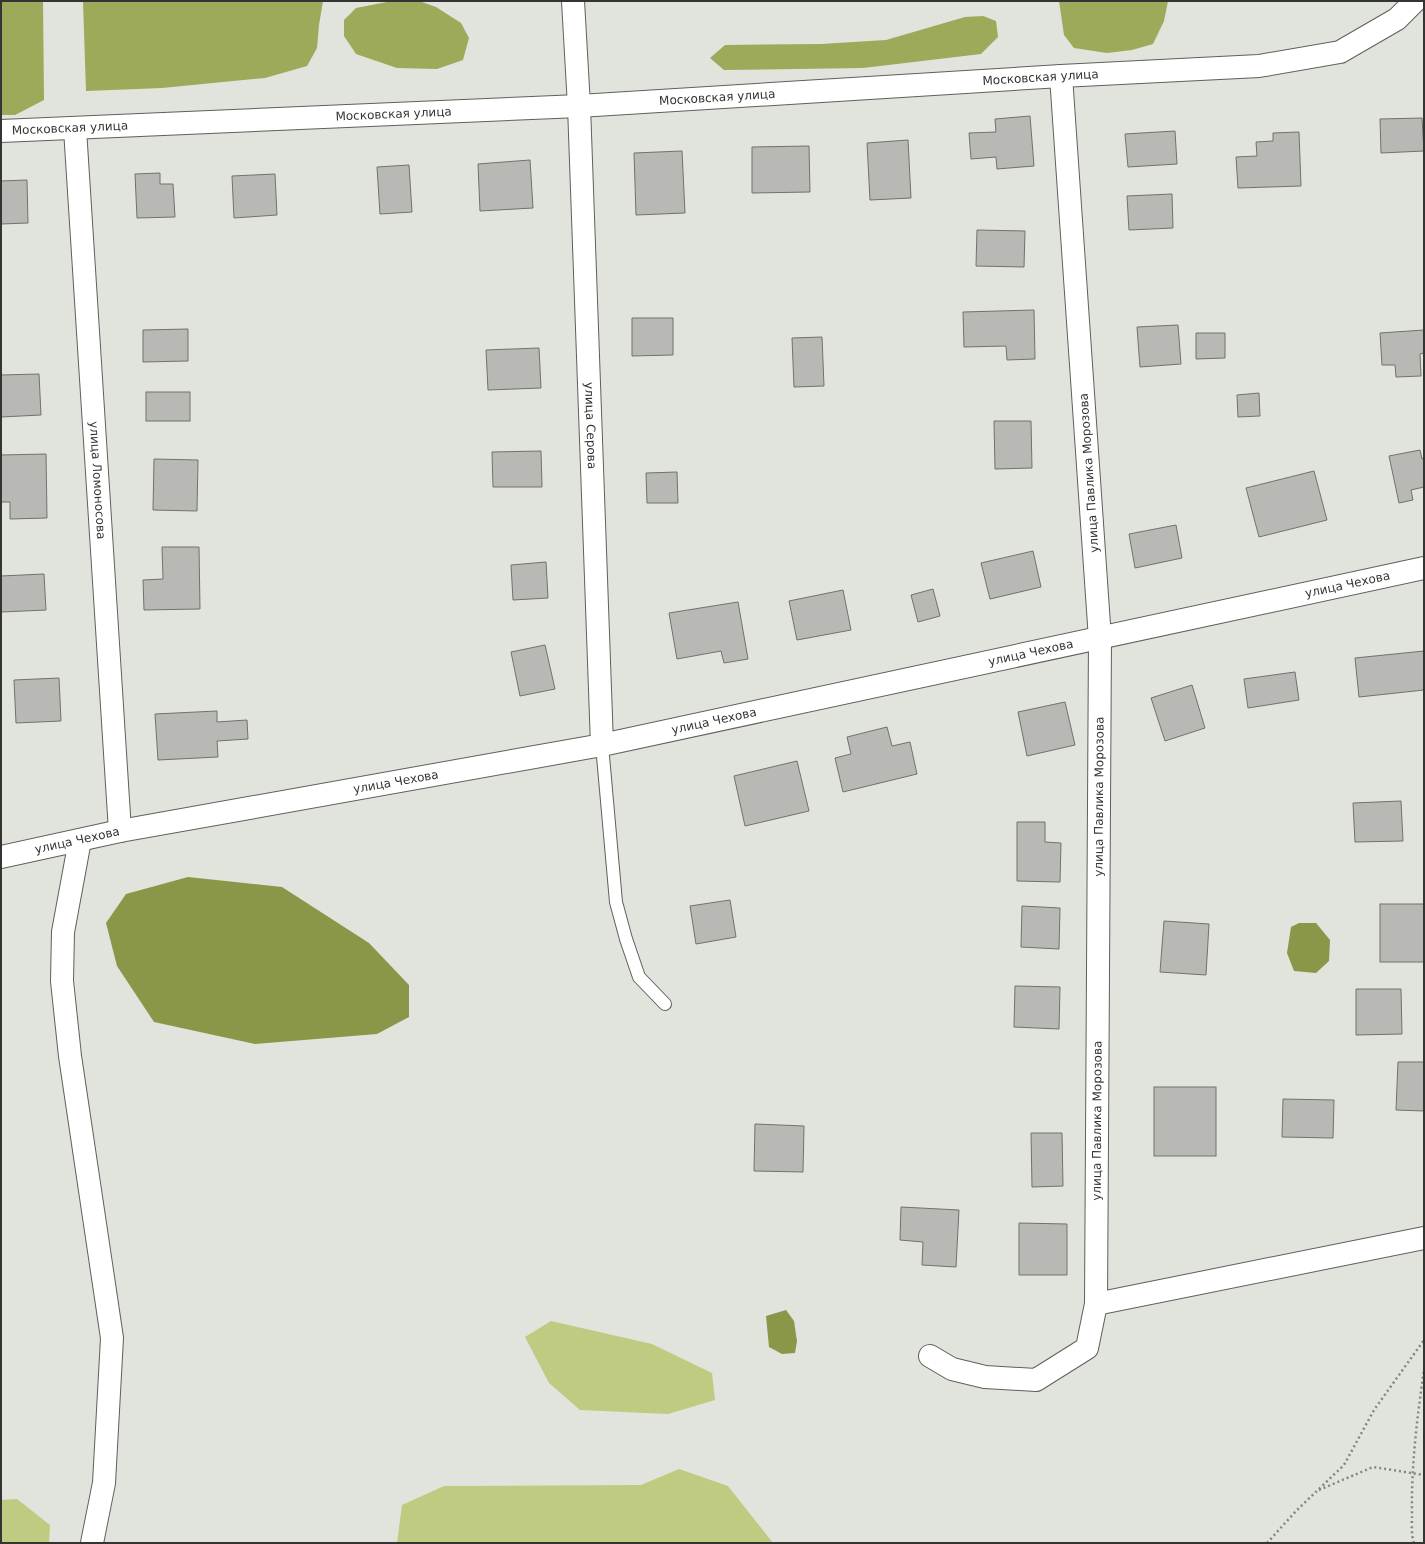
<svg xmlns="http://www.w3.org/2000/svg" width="1425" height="1544" viewBox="0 0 1425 1544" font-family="'DejaVu Sans',sans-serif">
  <rect width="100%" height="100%" fill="#e1e3dd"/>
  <g fill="#becb80">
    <path d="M551 1321 652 1344 712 1373 715 1400 668 1414 580 1410 549 1383 525 1337Z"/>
    <path d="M679 1469 728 1486 773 1543H397L402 1505 444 1486 641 1485Z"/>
    <path d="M17 1499 50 1525 49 1543H1V1500Z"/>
  </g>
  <g fill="#9caa5a">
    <path d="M1 1H43L44 100 15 115H1Z"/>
    <path d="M83 1H323L319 25 317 48 307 66 265 78 162 88 86 91Z"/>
    <path d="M392 1H419L436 7 461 23 469 38 463 60 437 69 397 68 356 54 344 36V20L356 8Z"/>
    <path d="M1059 1H1168L1164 21 1153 44 1132 50 1107 53 1074 48 1064 35Z"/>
    <path d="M983 16 996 21 998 37 981 54 863 68 724 70 710 58 725 45 821 44 886 40 965 17Z"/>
  </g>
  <g fill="#8a9748">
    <path d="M188 877 282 887 369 943 409 985V1017L377 1034 255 1044 154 1022 117 966 106 923 126 894Z"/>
    <path d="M1299 923H1316L1330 940 1329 961 1316 973 1294 971 1287 953 1291 927Z"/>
    <path d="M786 1310 794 1321 797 1341 795 1353 782 1354 769 1347 766 1316Z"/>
  </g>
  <g fill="#b8b9b4" stroke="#71726d">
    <path d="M1030 116 1034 166 997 169 996 157 971 159 969 133 996 132 995 119Z"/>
    <path d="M1422 118 1424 151 1381 153 1380 119Z"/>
    <path d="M1175 131 1177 164 1128 167 1125 134Z"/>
    <path d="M1299 132 1301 186 1238 188 1236 157 1257 156 1256 142 1273 141V133Z"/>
    <path d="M908 140 911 198 870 200 867 143Z"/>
    <path d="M809 146 810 192 752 193V147Z"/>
    <path d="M682 151 685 213 636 215 634 153Z"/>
    <path d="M530 160 533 208 480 211 478 164Z"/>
    <path d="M409 165 412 212 380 214 377 167Z"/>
    <path d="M160 173V184H173L175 217 137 218 135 174Z"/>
    <path d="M275 174 277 215 234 218 232 176Z"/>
    <path d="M27 180 28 223 1 224V181Z"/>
    <path d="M1172 194 1173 228 1129 230 1127 196Z"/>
    <path d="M977 230 1025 231 1024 267 976 266Z"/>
    <path d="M1034 310 1035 359 1007 360 1006 346 964 347 963 312Z"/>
    <path d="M632 318H673V355L632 356Z"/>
    <path d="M1178 325 1181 364 1140 367 1137 327Z"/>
    <path d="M188 329V361L143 362V330Z"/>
    <path d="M1424 330V353L1420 354 1421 376 1396 377 1395 365H1382L1380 333Z"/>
    <path d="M1196 333H1225V358L1196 359Z"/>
    <path d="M822 337 824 386 794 387 792 338Z"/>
    <path d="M539 348 541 388 488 390 486 350Z"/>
    <path d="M39 374 41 415 1 417V375Z"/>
    <rect x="146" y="392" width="44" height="29"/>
    <path d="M1259 393 1260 416 1238 417 1237 395Z"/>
    <path d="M994 421H1031L1032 468 995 469Z"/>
    <path d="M1420 450 1422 459 1424 458V487L1411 490 1413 500 1399 503 1389 456Z"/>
    <path d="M541 451 542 487H493L492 452Z"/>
    <path d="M46 454 47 518 10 519V502H1V455Z"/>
    <path d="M154 459 198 460 197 511 153 510Z"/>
    <path d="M1314 471 1327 520 1259 537 1246 488Z"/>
    <path d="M677 472 678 503H647L646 473Z"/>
    <path d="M1176 525 1182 558 1135 568 1129 534Z"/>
    <path d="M162 547H199L200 609 144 610 143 580 163 579Z"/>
    <path d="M1033 551 1041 587 990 599 981 563Z"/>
    <path d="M546 562 548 598 513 600 511 565Z"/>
    <path d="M44 574 46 610 1 612V576Z"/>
    <path d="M933 589 940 616 918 622 911 595Z"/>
    <path d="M843 590 851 630 797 640 789 601Z"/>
    <path d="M738 602 748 659 724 663 721 651 677 659 669 613Z"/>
    <path d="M545 645 555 689 520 696 511 652Z"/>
    <path d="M1424 651V690L1359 697 1355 658Z"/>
    <path d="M1295 672 1299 700 1248 708 1244 679Z"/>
    <path d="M59 678 61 721 16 723 14 680Z"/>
    <path d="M1192 685 1205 728 1165 741 1151 698Z"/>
    <path d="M1065 702 1075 745 1027 756 1018 712Z"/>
    <path d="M217 711V722L247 720 248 739 217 741 218 757 158 760 155 714Z"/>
    <path d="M887 727 892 746 910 742 917 774 843 792 835 758 851 754 847 737Z"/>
    <path d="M797 761 809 811 745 826 734 776Z"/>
    <path d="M1401 801 1403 841 1355 842 1353 803Z"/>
    <path d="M1017 822H1045V842L1061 843 1060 882 1017 881Z"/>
    <path d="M730 900 736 937 696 944 690 906Z"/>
    <rect x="1380" y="904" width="44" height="58"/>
    <path d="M1022 906 1060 908 1059 949 1021 947Z"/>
    <path d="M1164 921 1209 924 1206 975 1160 972Z"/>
    <path d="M1015 986 1060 987 1059 1029 1014 1027Z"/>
    <path d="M1356 989H1401L1402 1034 1356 1035Z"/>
    <path d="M1398 1062H1424V1111L1396 1110Z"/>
    <rect x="1154" y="1087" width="62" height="69"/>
    <path d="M1283 1099 1334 1100 1333 1138 1282 1137Z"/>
    <path d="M755 1124 804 1126 803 1172 754 1171Z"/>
    <path d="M1031 1133H1062L1063 1186 1032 1187Z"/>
    <path d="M901 1207 959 1210 956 1267 922 1265 923 1242 900 1240Z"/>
    <path d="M1019 1223 1067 1224V1275H1019Z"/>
  </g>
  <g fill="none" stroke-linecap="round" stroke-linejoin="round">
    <g stroke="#5f605b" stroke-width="14">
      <path id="service" d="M602 745 616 902 626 939 639 977 665 1004"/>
    </g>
    <g stroke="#5f605b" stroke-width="24">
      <g id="minor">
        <path id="s1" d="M573 1 579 106 602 745"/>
        <path id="s2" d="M75 129 120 831"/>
        <path id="s3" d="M1 131 579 106 1061 76 1259 66 1340 52 1397 19 1415 1"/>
        <path d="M80 840 63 932 62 981 70 1056 112 1338 104 1483 92 1543"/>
        <path id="s4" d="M1 857 120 831 602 745 1424 568"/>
        <path d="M1096 1304 1424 1238"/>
        <path id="s5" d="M930 1356 952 1369 985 1377 1036 1380 1087 1348 1096 1304 1100 639 1061 76"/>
      </g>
    </g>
    <g stroke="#848581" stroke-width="2.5" stroke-dasharray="2 3" stroke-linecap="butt">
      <path d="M1319 1490 1373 1467 1424 1475"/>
      <path d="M1267 1543 1297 1510 1344 1465 1374 1410 1424 1340"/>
      <path d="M1414 1543C1411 1535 1412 1524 1412 1515 1411 1467 1417 1418 1424 1370"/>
    </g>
    <use href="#service" stroke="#fff" stroke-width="12"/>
    <use href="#minor" stroke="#fff" stroke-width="22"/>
  </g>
  <g text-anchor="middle" stroke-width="3" stroke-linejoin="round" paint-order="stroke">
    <g font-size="12" fill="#343432" stroke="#fff">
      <text dy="4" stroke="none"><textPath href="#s3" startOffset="1041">Московская улица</textPath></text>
      <text dy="4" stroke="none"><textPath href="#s3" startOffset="717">Московская улица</textPath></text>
      <text dy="4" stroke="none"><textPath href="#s3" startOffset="393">Московская улица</textPath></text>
      <text dy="4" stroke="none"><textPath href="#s3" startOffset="69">Московская улица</textPath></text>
      <text dy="4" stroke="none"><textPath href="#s1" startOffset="425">улица Серова</textPath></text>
      <text transform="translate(1089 473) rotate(-94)" y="4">улица Павлика Морозова</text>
      <text dy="4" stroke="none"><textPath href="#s2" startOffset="352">улица Ломоносова</textPath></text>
      <text dy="4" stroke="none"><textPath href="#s4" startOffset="1374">улица Чехова</textPath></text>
      <text dy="4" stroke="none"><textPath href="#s4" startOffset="1050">улица Чехова</textPath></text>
      <text dy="4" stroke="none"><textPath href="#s4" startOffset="726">улица Чехова</textPath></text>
      <text dy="4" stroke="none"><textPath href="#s4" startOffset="402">улица Чехова</textPath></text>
      <text dy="4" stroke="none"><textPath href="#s5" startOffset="723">улица Павлика Морозова</textPath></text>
      <text dy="4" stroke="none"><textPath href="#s4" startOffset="78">улица Чехова</textPath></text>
      <text dy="4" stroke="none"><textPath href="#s5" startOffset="399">улица Павлика Морозова</textPath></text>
    </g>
  </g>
  <rect width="1425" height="1544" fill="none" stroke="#343432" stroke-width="4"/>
</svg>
